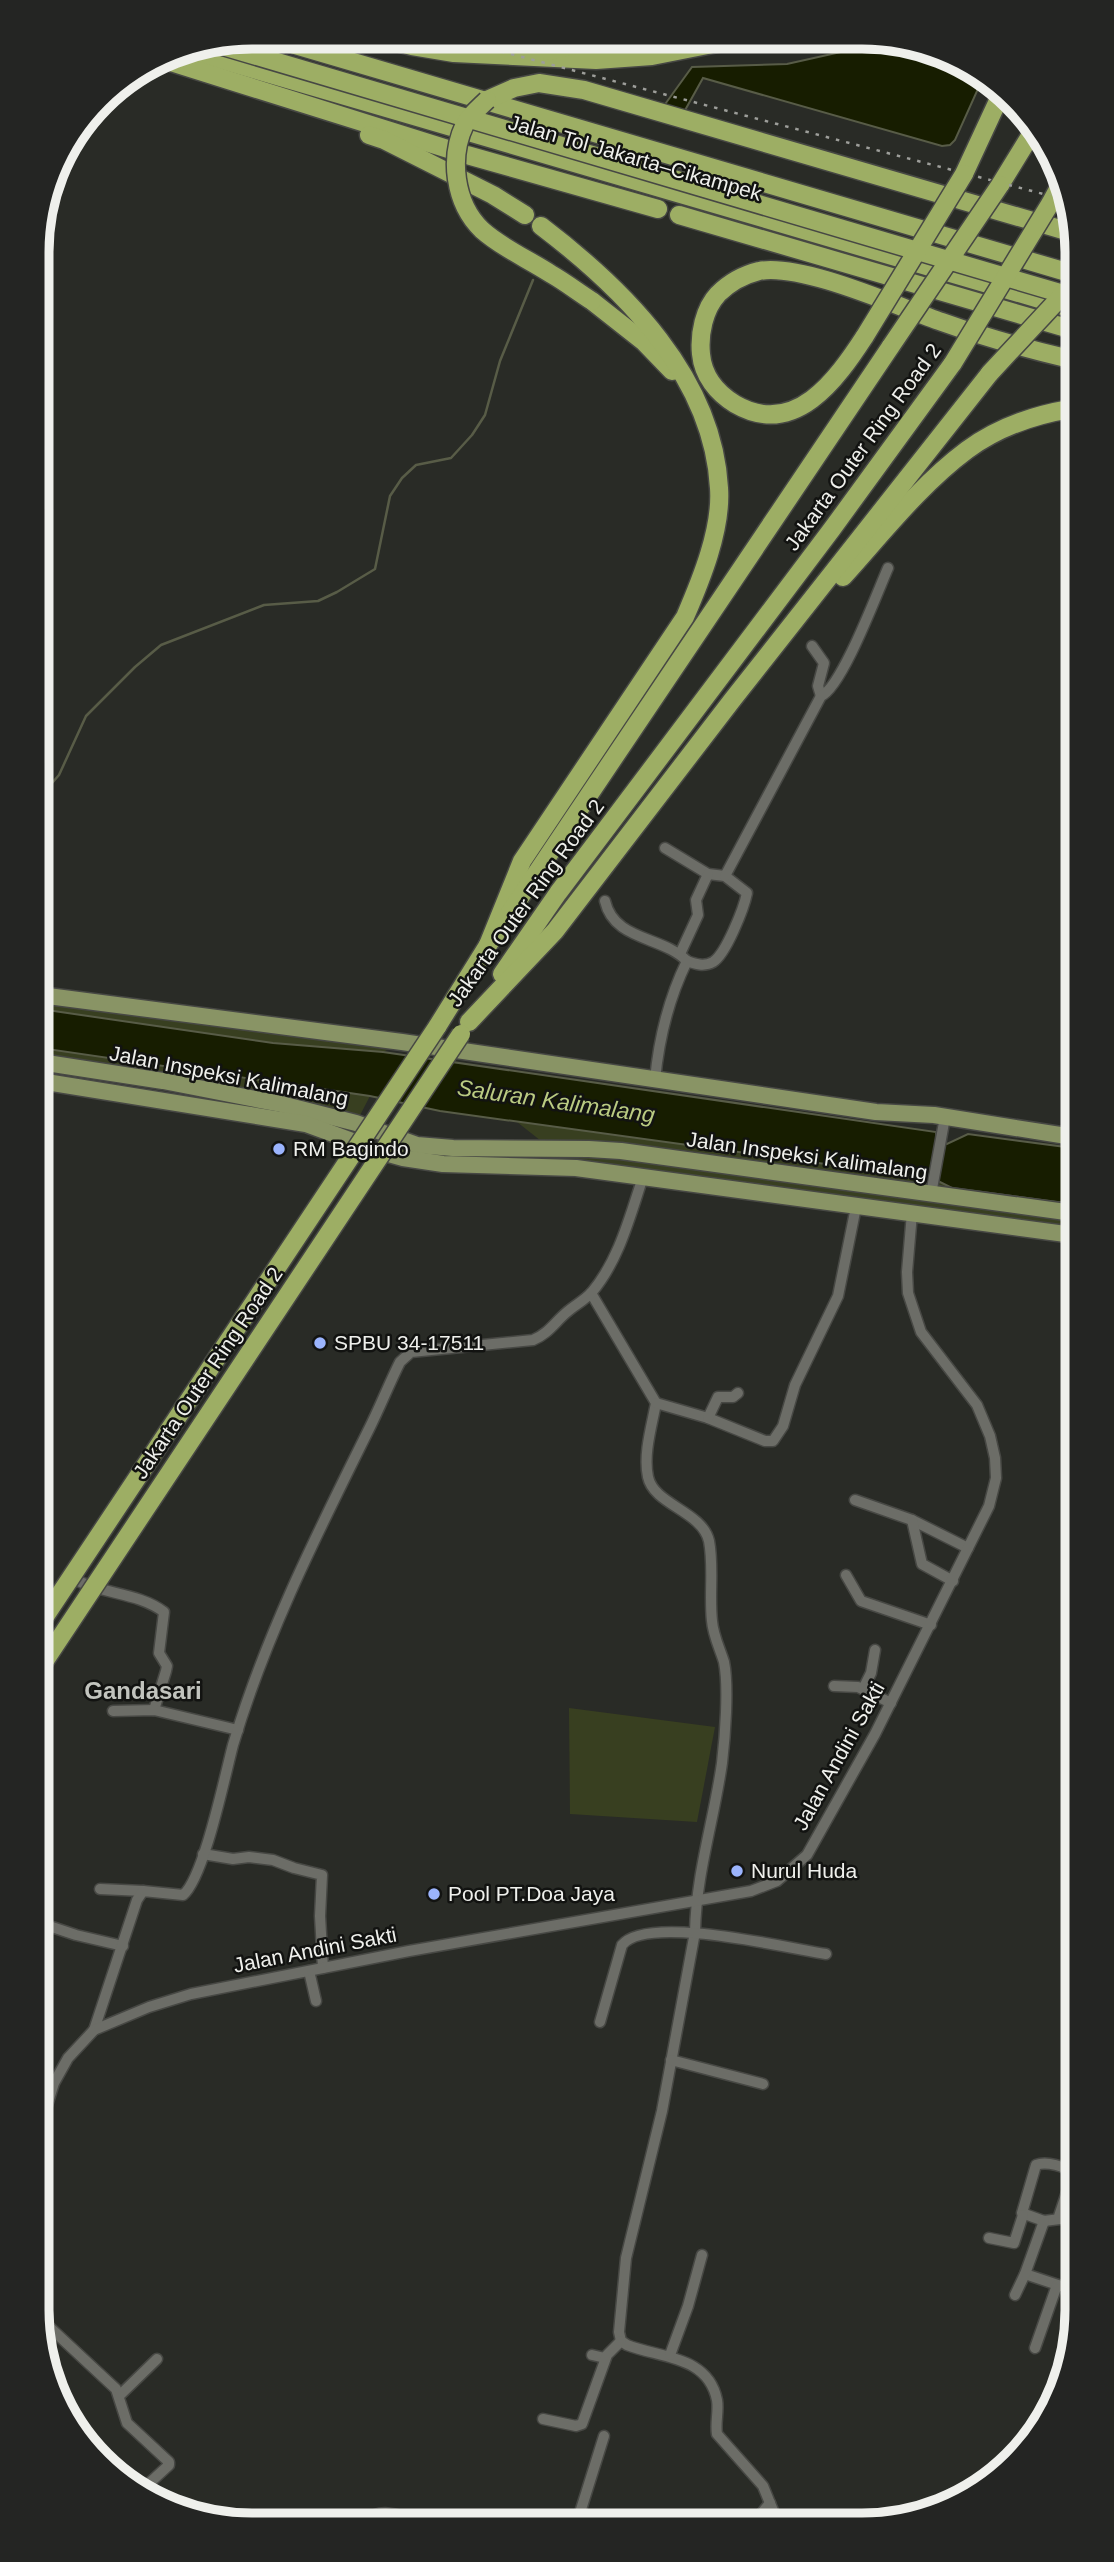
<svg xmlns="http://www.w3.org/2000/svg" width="1114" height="2562" viewBox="0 0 1114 2562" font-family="Helvetica,sans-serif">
  <rect width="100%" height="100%" fill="#292b26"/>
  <g fill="#383f20">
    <path d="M40 995 402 1042 383 1052 273 1043 40 1009Z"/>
    <path d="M40 1048 370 1096 356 1123 40 1064Z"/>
    <path d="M517 1122 934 1179 952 1188 1073 1204V1235L550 1166V1148Z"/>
    <path d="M569 1708 715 1727 697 1822 570 1814Z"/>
  </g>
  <g fill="#171d00" stroke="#585c47" stroke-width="2">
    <path d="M890 41H903L982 80 955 140 950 145 942 146 703 78 684 112 663 107 692 67 787 64Z"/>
    <path d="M40 1009 273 1043 383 1052 936 1132V1142L947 1144 968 1134 1073 1148V1204L952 1188 934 1179 440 1111 370 1096 40 1048Z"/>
  </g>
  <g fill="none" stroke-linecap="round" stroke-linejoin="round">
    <path stroke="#585c47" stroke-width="2.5" d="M39 798 59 775 86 716 135 667 161 645 264 605 318 601 337 592 375 569 390 496 402 478 416 465 451 458 472 435 485 415 500 361 533 280"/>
    <g stroke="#474844" stroke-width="13">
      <g id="street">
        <path d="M812 646 824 663 818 686 821 696"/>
        <path d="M665 848 708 874 725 876 747 893C744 908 726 954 713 962 704 967 695 964 687 961"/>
        <path d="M725 876 821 696C842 687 877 593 888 568"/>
        <path d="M605 901C614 941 663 936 687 961 668 1000 659 1037 655 1080"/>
        <path d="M680 954 698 915 696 900 708 874"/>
        <path d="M931 1194 945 1117"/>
        <path d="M591 1293 656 1403C652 1425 643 1454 648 1477 654 1505 702 1511 709 1541 714 1567 709 1595 712 1621 713 1635 720 1649 724 1662 729 1687 725 1738 722 1763 714 1820 696 1874 695 1932L662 2111 626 2258 619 2332 621 2341 627 2345C659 2358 708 2355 717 2400 719 2411 715 2423 717 2434L763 2486 776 2518"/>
        <path d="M656 1403 708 1418 765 1441H773L783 1426 795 1385 838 1296 856 1207"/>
        <path d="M708 1418 718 1397H733L738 1393"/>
        <path d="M855 1500 912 1520 968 1548"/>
        <path d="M912 1520 922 1564 953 1581"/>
        <path d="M846 1575 861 1601 931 1625"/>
        <path d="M76 1580C103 1594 139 1593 164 1612L159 1653 167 1666 166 1671 154 1710"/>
        <path d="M834 1686 858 1687 891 1703"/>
        <path d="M863 1689 871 1673 875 1650"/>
        <path d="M113 1711 154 1710 238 1730"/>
        <path d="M203 1854 233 1859 249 1857 273 1860 294 1868 322 1875 320 1916 323 1968"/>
        <path d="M100 1889 143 1891"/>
        <path d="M43 1924 76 1935 123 1946"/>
        <path d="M309 1971 316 2001"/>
        <path d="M600 2022 622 1945C647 1914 787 1948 826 1954"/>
        <path d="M94 2030 137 1900 143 1891 183 1895C204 1878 225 1775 233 1745 266 1634 318 1532 369 1429 380 1407 389 1384 400 1362L411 1352 533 1340C548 1334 555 1322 567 1312 575 1305 585 1300 592 1292 619 1260 630 1216 643 1177"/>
        <path d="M671 2060 763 2084"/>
        <path d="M43 2118 54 2083 68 2058 94 2030 149 2007 191 1994 409 1951 751 1891 777 1881 807 1855 875 1734 989 1506 996 1478 995 1458 990 1436 977 1405 921 1332 908 1293 907 1272 912 1213"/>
        <path d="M1058 2219 1073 2174C1066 2166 1046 2161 1036 2165L1022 2213 1044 2221 1076 2217"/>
        <path d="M989 2238 1014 2243 1023 2215"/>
        <path d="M1025 2274 1070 2289"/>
        <path d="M1015 2295 1025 2274 1044 2221"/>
        <path d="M44 2322 116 2389 127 2423 169 2462V2465L144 2488"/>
        <path d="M1035 2348 1057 2285"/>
        <path d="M592 2355 605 2358"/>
        <path d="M670 2355 688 2306 702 2255"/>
        <path d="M119 2396 157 2359"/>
        <path d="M543 2419 576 2426 582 2424 607 2355 621 2341"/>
        <path d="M578 2519 604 2436"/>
        <path d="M757 2519 770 2503"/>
        <path d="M368 2520C380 2507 399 2516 415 2520"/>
      </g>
    </g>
    <g stroke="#474844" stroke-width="19">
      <g id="primary">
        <path d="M40 995 402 1042 876 1112 934 1115 1073 1137"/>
        <path d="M40 1062 163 1081 281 1104 356 1123 417 1145 453 1148 589 1149 621 1151 1073 1213"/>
        <path d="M40 1081 306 1124 366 1146"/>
        <path d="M378 1151 403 1158 443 1164 576 1168 1073 1235"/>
      </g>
    </g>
    <g stroke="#474844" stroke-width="21">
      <g id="highway">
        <path d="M268 37 1070 273"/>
        <path d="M382 38 412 46 454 53 596 60 652 56 733 40"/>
        <path d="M188 50 1070 308"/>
        <path d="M549 51 600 39"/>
        <path d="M161 59 467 155 658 209"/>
        <path d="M487 100 514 88 539 83 584 90 1070 232"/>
        <path d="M369 135 384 140 493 195 525 215"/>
        <path d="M964 174 1003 90"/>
        <path d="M1000 185 1035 128"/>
        <path d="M1050 204 1063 180"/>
        <path d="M679 215 1070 329"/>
        <path d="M592 301 644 342 672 371"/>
        <path d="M865 336C837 379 795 439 735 404 717 393 703 376 701 354 699 334 704 309 718 294 730 282 743 275 759 271 803 263 898 307 942 322 984 337 1027 349 1070 359"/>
        <path d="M843 577C882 534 920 485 967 450 997 428 1034 415 1070 409"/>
        <path d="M488 945 522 861 685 617C701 580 722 529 719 488 713 377 625 290 541 226"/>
        <path d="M502 974 558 893 832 529 953 363"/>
        <path d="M469 1022 555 931 733 699 990 373"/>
        <path d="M437 1027 488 945 891 346"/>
      </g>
    </g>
    <use href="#street" stroke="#6c6d67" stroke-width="10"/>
    <use href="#primary" stroke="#899465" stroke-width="16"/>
    <use href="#highway" stroke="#9dae64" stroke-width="18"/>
    <path stroke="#9d9e9a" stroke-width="2.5" stroke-dasharray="3.5 7" stroke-linecap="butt" d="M450 38 1070 201"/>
    <g stroke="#474844" stroke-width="21" stroke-linecap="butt">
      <g id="highway-bridge">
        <path d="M216 44 1070 296"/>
        <path d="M487 100C480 107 470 115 465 124 449 157 454 203 482 230 502 248 528 259 551 274 565 282 578 292 592 301"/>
        <path d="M865 336 964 174"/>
        <path d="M891 346 1000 185"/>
        <path d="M953 363 1050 204"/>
        <path d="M990 373 1070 287"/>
        <path d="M42 1621 437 1027"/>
        <path d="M42 1665 461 1034"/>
      </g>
    </g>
    <use href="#highway-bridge" stroke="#9dae64" stroke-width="18"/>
  </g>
  <g fill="#9bb4fd" stroke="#121311" stroke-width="2.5">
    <circle cx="279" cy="1149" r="7"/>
    <circle cx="320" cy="1343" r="7"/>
    <circle cx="737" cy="1871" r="7"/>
    <circle cx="434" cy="1894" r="7"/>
  </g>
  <g text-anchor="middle" stroke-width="5" stroke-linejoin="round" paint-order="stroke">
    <g font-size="21" fill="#eff0ec" stroke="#121311">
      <text transform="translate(635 158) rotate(16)" y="7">Jalan Tol Jakarta–Cikampek</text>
      <text transform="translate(863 447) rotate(-54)" y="7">Jakarta Outer Ring Road 2</text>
      <text transform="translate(526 903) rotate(-54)" y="7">Jakarta Outer Ring Road 2</text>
      <text transform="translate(229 1076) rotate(11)" y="7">Jalan Inspeksi Kalimalang</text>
      <text transform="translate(807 1156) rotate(8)" y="7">Jalan Inspeksi Kalimalang</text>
      <text transform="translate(208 1373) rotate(-56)" y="7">Jakarta Outer Ring Road 2</text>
      <text transform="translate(839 1756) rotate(-61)" y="7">Jalan Andini Sakti</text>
      <text transform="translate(315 1950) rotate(-11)" y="7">Jalan Andini Sakti</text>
    </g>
    <g font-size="21" fill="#eff0ec" stroke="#121311" text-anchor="start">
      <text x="293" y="1156">RM Bagindo</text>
      <text x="334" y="1350">SPBU 34-17511</text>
      <text x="751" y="1878">Nurul Huda</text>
      <text x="448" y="1901">Pool PT.Doa Jaya</text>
    </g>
    <g font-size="23" font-style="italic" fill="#bacb82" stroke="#121311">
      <text transform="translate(556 1101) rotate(8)" y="8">Saluran Kalimalang</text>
    </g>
    <g font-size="24" font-weight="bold" fill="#c2c4be" stroke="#121311">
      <text x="143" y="1699">Gandasari</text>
    </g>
  </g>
  <path d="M0 0H1114V2562H0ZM252 49H862A203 203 0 0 1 1065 252V2310A203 203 0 0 1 862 2513H252A203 203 0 0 1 49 2310V252A203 203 0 0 1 252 49Z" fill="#242523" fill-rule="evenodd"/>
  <path fill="none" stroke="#eff0ec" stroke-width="9" d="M252 49H862A203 203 0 0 1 1065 252V2310A203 203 0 0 1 862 2513H252A203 203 0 0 1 49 2310V252A203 203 0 0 1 252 49Z"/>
</svg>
